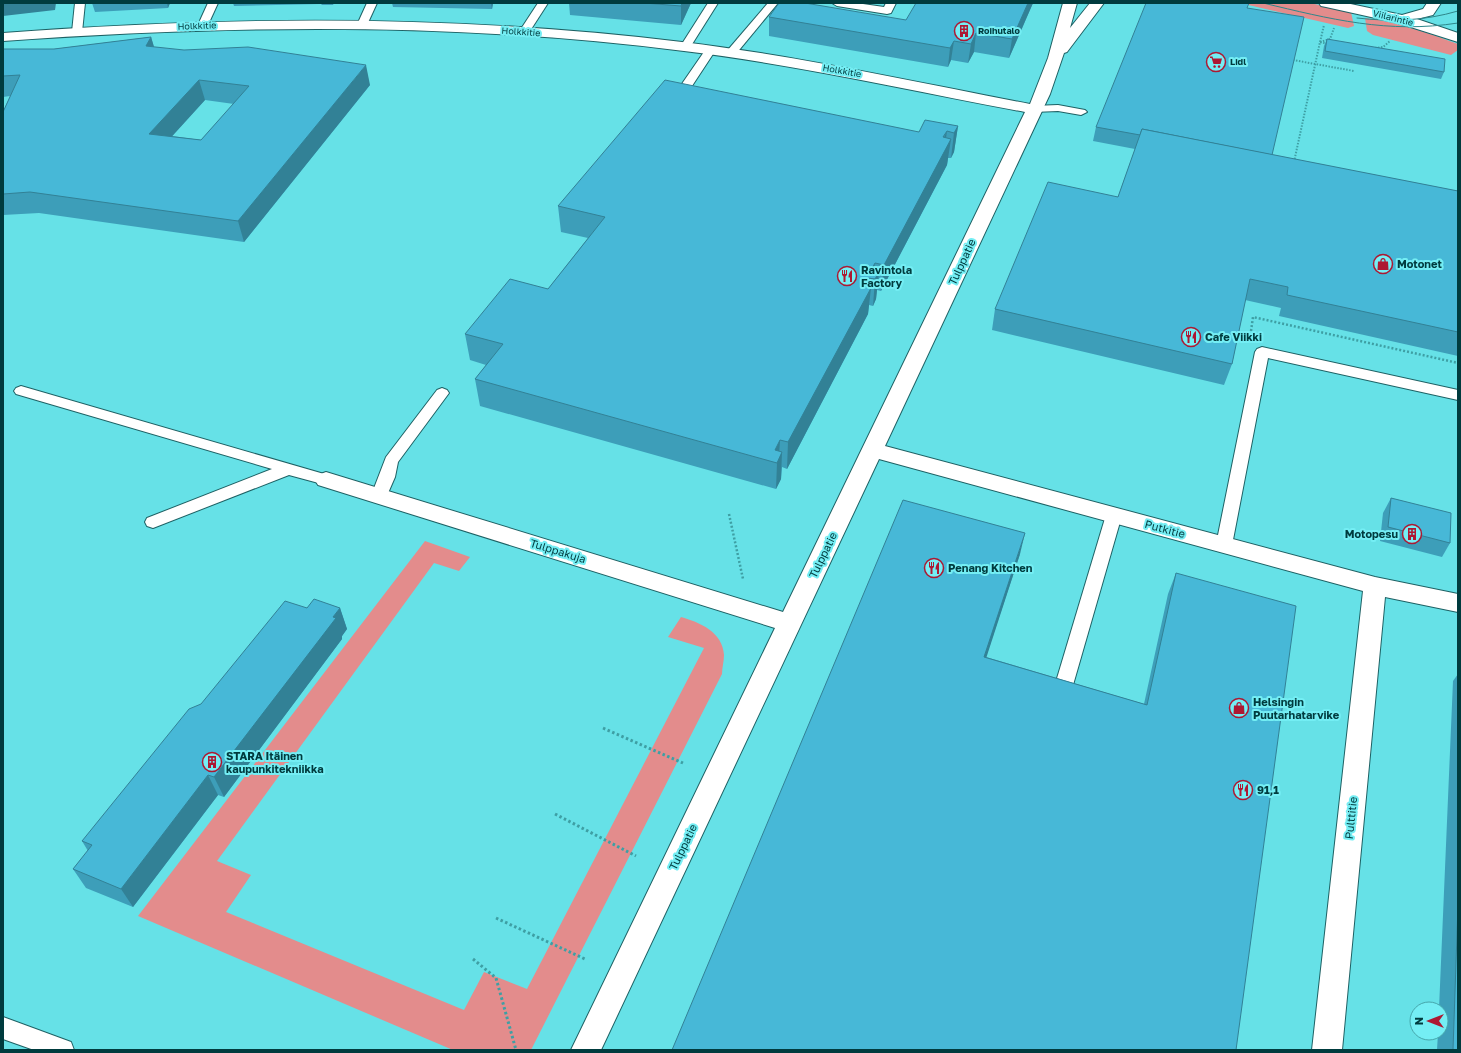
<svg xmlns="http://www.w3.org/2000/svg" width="1461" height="1053" viewBox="0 0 1461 1053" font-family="'Golos Text',sans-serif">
  <rect width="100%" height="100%" fill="#66e1e7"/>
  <g fill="#e38c8c">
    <path d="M1240 3H1310L1351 12 1354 26 1348 28Z"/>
    <path d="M1365 18C1397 22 1428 33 1458 44V50L1451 55 1373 35 1367 31Z"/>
    <path d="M425 541 470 557 459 571 434 563 217 861 251 875 226 912 464 1010 484 972 527 989 704 648 668 637 681 617C699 622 723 632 724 655 724 661 722 668 722 674L531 1050H453L138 916Z"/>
  </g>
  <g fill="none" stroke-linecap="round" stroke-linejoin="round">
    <g stroke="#1e6164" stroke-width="2">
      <g id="lane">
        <path d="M75 3H85L82 32 77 35 72 32Z"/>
        <path d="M208 3H218L207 27H199L198 25Z"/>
        <path d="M367 3H377L366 27H358L357 25Z"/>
        <path d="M538 3H548L528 34H520L519 32Z"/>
        <path d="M708 3H718L689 49H681L680 47Z"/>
        <path d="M768 3H778L735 55H727L726 53 727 51Z"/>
        <path d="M832 3H856L884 7 886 3H896L891 13 887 14 837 6Z"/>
        <path d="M710 48 715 51 690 89 701 91 703 93 697 96 679 93 677 91 706 49Z"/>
        <path d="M1058 105 1085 110 1087 112 1081 115 1058 111 1033 112 1027 109 1033 106Z"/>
        <path d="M1262 347 1458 390V400L1268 358 1232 545 1230 549 1224 551 1218 549 1216 545 1255 352 1257 349Z"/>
        <path d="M21 386 331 476 334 480 331 484 326 485 289 475 153 528 147 526 145 522 147 518 272 469 16 394 14 391 16 388Z"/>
        <path d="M442 388 447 390 449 393 398 462 395 477 385 500 379 502 373 500 371 496 386 457 437 390Z"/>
        <path d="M1114 509 1120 511 1122 515 1073 685 1070 690 1064 692 1058 690 1055 685 1106 515 1108 511Z"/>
        <path d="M3 1017 71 1042 74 1050H34L3 1039Z"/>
      </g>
    </g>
    <g stroke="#1e6164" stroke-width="2">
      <path id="street" d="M1063 3H1077L1070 28 1090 3H1104L1067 52 1064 53 1050 94 885 446 1375 577 1458 594V612L1385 597 1342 1050H1312L1363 591 879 459 601 1050H571L775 628 318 485 315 480 318 475 326 472 783 612 1025 112C912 91 799 65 684 51 458 22 230 25 3 41V33C229 16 456 14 682 42 799 56 914 82 1030 104L1048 58Z"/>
    </g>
    <g stroke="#1e6164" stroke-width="2">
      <path id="secondary" d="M1319 3H1346L1402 15 1423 9 1427 3H1441L1433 15 1417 19 1458 33V42L1398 23 1326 7 1321 6Z"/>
    </g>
    <g stroke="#3e9fa4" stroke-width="2" stroke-dasharray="1.5 1.5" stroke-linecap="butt">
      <path d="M1320 42 1330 39 1334 28"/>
      <path d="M1320 42 1324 25"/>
      <path d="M1375 48 1383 47 1390 41"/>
      <path d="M1293 60 1354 71"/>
      <path d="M1294 162 1320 42 1328 44"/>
    </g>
    <g stroke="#3e9fa4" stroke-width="2.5" stroke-dasharray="2 2" stroke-linecap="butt">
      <path d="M1251 331 1253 317 1458 363"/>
      <path d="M729 514 743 579"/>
    </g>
    <g stroke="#3e9fa4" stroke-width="3" stroke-dasharray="2.5 2.5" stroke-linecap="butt">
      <path d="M603 728 683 763"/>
      <path d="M555 814 636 856"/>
      <path d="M496 918 585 959"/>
      <path d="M473 959 496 978 516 1050"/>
    </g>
    <use href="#lane" fill="#fff" fill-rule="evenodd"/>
    <use href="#street" fill="#fff" fill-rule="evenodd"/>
    <use href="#secondary" fill="#fff" fill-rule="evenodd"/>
    <g stroke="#2e868a" stroke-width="1">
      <path d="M1263 3C1330 19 1388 34 1458 23"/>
      <path d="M1357 18C1392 22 1424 21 1458 11"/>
    </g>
  </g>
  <g fill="#3d9eb9" fill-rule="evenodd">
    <path d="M92 3H170L168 8 95 12Z"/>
    <path d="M233 3H334L333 5H322L321 4 234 6Z"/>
    <path d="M392 3H493L492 9 393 7Z"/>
    <path d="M569 3H691L681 25 570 15Z"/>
    <path d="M1033 3 1009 58 974 52 968 63 951 60 948 67 769 36V17L906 20Z"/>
    <path d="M1247 8 1272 155 1458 191V356L1279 316 1281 308 1245 300 1232 364 1224 385 992 330 995 309 1118 197 1135 149 1093 141 1096 127Z"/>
    <path d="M151 37 154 47 370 85 244 242 39 213 3 215V112L10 96 3 97V49H54ZM205 100 234 104 201 140 172 136Z"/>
    <path d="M1327 39 1444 72 1441 79 1322 58 1324 46Z"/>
    <path d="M958 126 954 152 951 158H948L947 165 881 291 877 290 876 299 873 306 869 305 868 314 787 469 782 467 781 479 776 489 480 406 475 379 486 365 470 360 465 334 548 289 588 238 561 232 558 206 919 132Z"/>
    <path d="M1391 498 1450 543 1442 557 1380 541 1383 513Z"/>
    <path d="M1020 554 986 657 1144 704 1168 594 1176 573 1236 1050H672Z"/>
    <path d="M307 608H340L347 629 342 636V639L224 797 218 795 133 907 86 888 73 869 88 851 82 841Z"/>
    <path d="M1458 674V1050H1437L1438 1033H1441V1009H1439L1453 681Z"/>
  </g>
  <g fill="#328196">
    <path d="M3 3H56L55 10 3 16Z"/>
    <path d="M167 3H170L168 8Z"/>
    <path d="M491 3H493L492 9Z"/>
    <path d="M682 3H691L681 25V6Z"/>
    <path d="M1028 3H1033L1009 58 1012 39Z"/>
    <path d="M976 33 974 52 968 63 971 44Z"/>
    <path d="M151 37 157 57 146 46Z"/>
    <path d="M954 41 951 60 948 67 950 48Z"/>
    <path d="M366 65 370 85 244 242 238 221Z"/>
    <path d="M199 80 205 100 156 154 149 134Z"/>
    <path d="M958 126 954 152 951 158 954 133Z"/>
    <path d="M947 131 944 152 951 139 947 165 881 291 884 265Z"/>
    <path d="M875 263 873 279 871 270Z"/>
    <path d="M879 272 876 299 873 306 875 279Z"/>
    <path d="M868 278 867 295 871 288 868 314 787 469 788 442 864 286Z"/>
    <path d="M780 440 779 457 782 452 781 479 776 489 777 463 775 450Z"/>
    <path d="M1025 533 1020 554 980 677 984 657Z"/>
    <path d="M340 608 347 629 342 636V639L224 797 214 777Z"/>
    <path d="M208 775 218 795 133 907 121 889Z"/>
  </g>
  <g fill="#47b8d7" stroke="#328196" fill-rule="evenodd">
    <path d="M644 3H682L681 6Z"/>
    <path d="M779 3H805L906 20 916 3H1028L1012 39 976 33 971 44 954 41 950 48 769 17Z"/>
    <path d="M1146 3H1249L1247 8 1304 17 1272 155 1142 129 1140 135 1096 127Z"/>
    <path d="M151 37 146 46 184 50 248 47 366 65 238 221 30 192 3 194V112L20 75 3 76V49H54ZM199 80 249 86 201 140 149 134Z"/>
    <path d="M1327 39 1445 59 1444 72 1325 51Z"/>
    <path d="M665 80 919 132 925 120 958 126 954 133 947 131 943 137 951 139 884 265 875 263 871 270 879 272 875 279 868 278 864 286 871 288 788 442 780 440 775 450 782 452 777 463 475 379 503 344 465 334 510 279 548 289 605 217 558 206Z"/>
    <path d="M1142 129 1458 191V332L1287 295 1288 287 1250 279 1232 364 995 309 1048 182 1118 197Z"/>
    <path d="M1391 498 1451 513 1450 543 1388 527Z"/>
    <path d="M903 500 1025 533 984 657 1147 705 1176 573 1296 606 1236 1050H672Z"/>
    <path d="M314 599 340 608 333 617 336 618 214 777 208 775 121 889 73 869 92 845 82 841 189 709 201 704 285 601 307 608Z"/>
    <path d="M1458 905V1050H1453Z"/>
  </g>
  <defs>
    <g id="building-ring" transform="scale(1)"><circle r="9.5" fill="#74eef4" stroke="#ad1832" stroke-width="1.5"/><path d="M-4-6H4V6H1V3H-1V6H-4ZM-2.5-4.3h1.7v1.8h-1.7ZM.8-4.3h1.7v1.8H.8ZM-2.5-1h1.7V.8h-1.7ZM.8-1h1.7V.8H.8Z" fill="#ad1832"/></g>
    <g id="supermarket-ring" transform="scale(1)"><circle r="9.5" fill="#74eef4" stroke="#ad1832" stroke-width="1.5"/><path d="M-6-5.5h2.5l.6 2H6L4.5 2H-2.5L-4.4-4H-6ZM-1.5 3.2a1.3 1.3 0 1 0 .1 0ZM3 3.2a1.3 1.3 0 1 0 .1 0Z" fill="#ad1832"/></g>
    <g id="shop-ring" transform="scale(1)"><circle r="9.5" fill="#74eef4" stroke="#ad1832" stroke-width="1.5"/><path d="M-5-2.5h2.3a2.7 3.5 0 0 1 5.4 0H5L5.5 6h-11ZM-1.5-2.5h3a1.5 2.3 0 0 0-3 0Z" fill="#ad1832"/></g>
    <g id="restaurant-ring" transform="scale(1)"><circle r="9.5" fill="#74eef4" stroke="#ad1832" stroke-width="1.5"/><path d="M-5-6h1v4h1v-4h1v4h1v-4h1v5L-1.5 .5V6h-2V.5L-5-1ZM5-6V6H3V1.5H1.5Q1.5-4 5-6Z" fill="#ad1832"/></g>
  </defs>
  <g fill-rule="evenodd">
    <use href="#building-ring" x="964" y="31"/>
    <use href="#supermarket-ring" x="1216" y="62"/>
    <use href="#shop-ring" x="1383" y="264"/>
    <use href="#restaurant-ring" x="847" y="276"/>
    <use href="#restaurant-ring" x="1191" y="337"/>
    <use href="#building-ring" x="1412" y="534"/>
    <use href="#restaurant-ring" x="934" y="568"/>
    <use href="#shop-ring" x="1239" y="708"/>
    <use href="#building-ring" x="212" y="762"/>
    <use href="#restaurant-ring" x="1243" y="790"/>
  </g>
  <g text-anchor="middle" stroke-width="4" stroke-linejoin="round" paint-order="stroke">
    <g font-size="9" fill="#003b3e" stroke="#74eef4">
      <text transform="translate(1393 18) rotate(14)" y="3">Viilarintie</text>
      <text transform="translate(197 26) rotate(-2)" y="3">Holkkitie</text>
      <text transform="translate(521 32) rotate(4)" y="3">Holkkitie</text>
      <text transform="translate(842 71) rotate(10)" y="3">Holkkitie</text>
    </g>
    <g font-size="9" font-weight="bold" fill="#003b3e" stroke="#74eef4" text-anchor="start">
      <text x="978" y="34">Roihutalo</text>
      <text x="1230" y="65">Lidl</text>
    </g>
    <g font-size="11" fill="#003b3e" stroke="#74eef4">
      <text transform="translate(962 262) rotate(-65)" y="4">Tulppatie</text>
      <text transform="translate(1165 529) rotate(15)" y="4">Putkitie</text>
      <text transform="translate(558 551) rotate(17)" y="4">Tulppakuja</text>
      <text transform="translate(823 555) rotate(-64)" y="4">Tulppatie</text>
      <text transform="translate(1351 818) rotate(-84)" y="4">Pulttitie</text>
      <text transform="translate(683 847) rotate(-64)" y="4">Tulppatie</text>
    </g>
    <g font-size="11" font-weight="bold" fill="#003b3e" stroke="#74eef4" text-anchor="start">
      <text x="1397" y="268">Motonet</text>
      <text x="861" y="274">Ravintola<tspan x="861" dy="13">Factory</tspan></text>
      <text x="1205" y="341">Cafe Viikki</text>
      <text x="1398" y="538" text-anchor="end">Motopesu</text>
      <text x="948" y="572">Penang Kitchen</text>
      <text x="1253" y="706">Helsingin<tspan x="1253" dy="13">Puutarhatarvike</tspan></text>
      <text x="226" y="760">STARA Itäinen<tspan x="226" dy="13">kaupunkitekniikka</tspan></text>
      <text x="1257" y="794">91,1</text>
    </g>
  </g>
  <rect width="1461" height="1053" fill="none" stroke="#003b3e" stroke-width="8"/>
  <g transform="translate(1429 1021) rotate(270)"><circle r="19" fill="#74eef4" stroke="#46a6ab"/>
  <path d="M0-3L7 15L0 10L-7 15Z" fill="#ad1832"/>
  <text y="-6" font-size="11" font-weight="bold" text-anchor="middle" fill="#003b3e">N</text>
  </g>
</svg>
